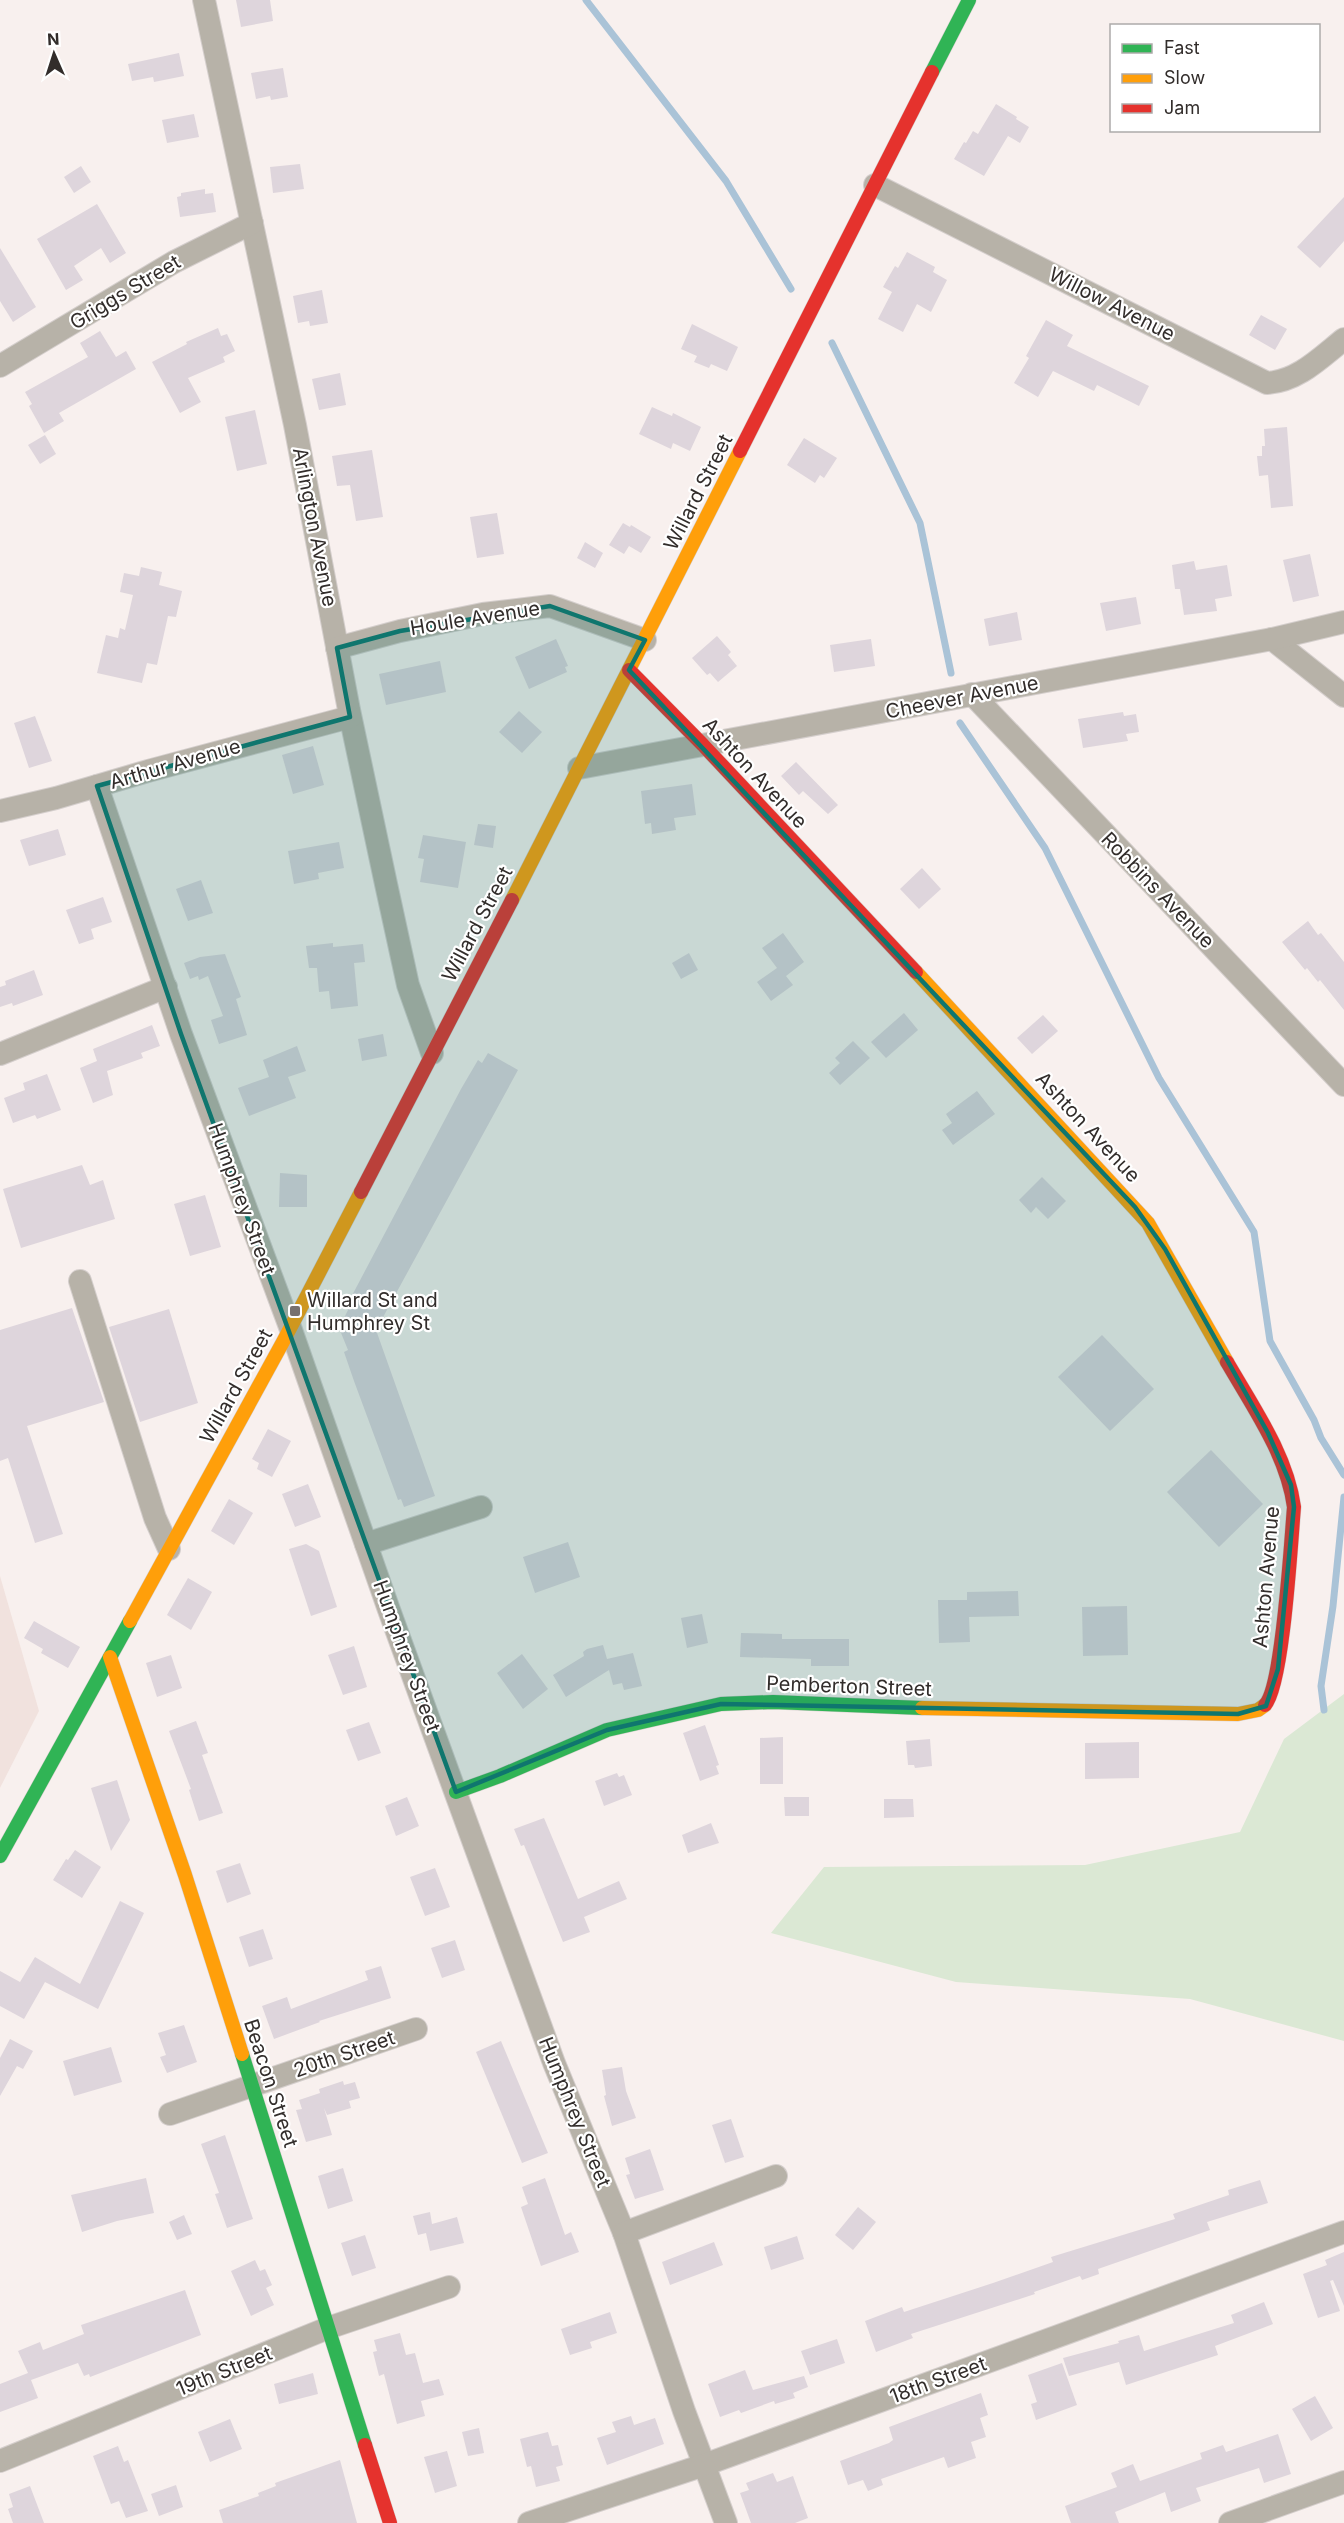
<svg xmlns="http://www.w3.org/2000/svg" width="1344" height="2523" viewBox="0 0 1344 2523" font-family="Inter,sans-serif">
  <rect width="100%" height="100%" fill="#f8f0ee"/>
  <path fill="#f1e2de" d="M0 1576 39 1711 0 1788Z"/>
  <path fill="#dbe8d4" d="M1344 1694V2041L1190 1999 956 1982 771 1933 824 1867 1085 1865 1240 1832 1284 1739Z"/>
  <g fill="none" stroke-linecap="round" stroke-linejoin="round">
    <g stroke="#aac3d7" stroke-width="7">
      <path d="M586 0 726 181 791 289"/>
      <path d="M832 343 920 523 951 673"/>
      <path d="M960 723 1045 848 1159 1078 1254 1232 1270 1341 1314 1420 1321 1438 1344 1475"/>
      <path d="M1324 1710 1321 1686 1333 1606 1344 1497"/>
    </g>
  </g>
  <g fill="#ded5dc">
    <path d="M236 0H270L273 21 241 27Z"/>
    <path d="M179 53 184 76 154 82 153 77 132 81 128 64Z"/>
    <path d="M283 68 288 97 271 100 270 96 256 99 251 73Z"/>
    <path d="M996 104 1017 117 1016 119 1029 127 1020 143 1008 136 984 176 954 159 964 142 966 143 973 131 978 134Z"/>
    <path d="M194 114 199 137 167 143 162 120Z"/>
    <path d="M300 164 304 189 273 193 270 167Z"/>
    <path d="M81 166 91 182 74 193 64 177Z"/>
    <path d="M205 189V194L213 193 216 212 180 217 177 197 181 196V193Z"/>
    <path d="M1344 197V241L1320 268 1297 247Z"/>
    <path d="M97 204 126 253 110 263 101 248 74 266 83 280 66 290 37 239Z"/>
    <path d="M0 248 36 307 13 322 0 301Z"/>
    <path d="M907 252 935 267 933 272 947 280 931 312 917 304 903 332 878 319 892 292 883 287 895 266 898 268Z"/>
    <path d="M322 290 328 323 310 326 309 321 298 323 293 296Z"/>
    <path d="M1261 315 1287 329 1275 350 1249 335Z"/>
    <path d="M1046 320 1073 335 1067 346 1149 386 1139 406 1097 385 1094 391 1053 371 1038 397 1014 383 1029 358 1026 356Z"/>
    <path d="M692 324 738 347 727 371 711 364 709 368 694 362 697 356 681 349Z"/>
    <path d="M218 328 221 336 227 334 235 351 223 357 225 362 188 378 201 402 180 413 152 362 187 344 186 342Z"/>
    <path d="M100 331 116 357 126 351 136 369 59 413 64 421 44 433 29 406 32 404 25 392 88 357 80 343Z"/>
    <path d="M340 373 346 405 319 410 312 379Z"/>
    <path d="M652 407 672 416 673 413 701 427 690 451 673 443 671 449 639 434Z"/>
    <path d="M255 410 267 464 237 471 225 417Z"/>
    <path d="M1287 427 1293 506 1271 508 1268 475 1259 476 1257 456H1262V446H1265L1264 429Z"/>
    <path d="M45 435 56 454 40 464 28 445Z"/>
    <path d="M804 438 837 458 824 478 820 475 815 483 787 465Z"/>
    <path d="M372 450 383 517 356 521 350 485 337 486 332 456Z"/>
    <path d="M497 513 504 554 477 558 470 517Z"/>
    <path d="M623 523 630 527 631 525 651 537 641 553 629 546 624 554 609 545Z"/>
    <path d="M585 542 603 553 595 568 577 558Z"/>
    <path d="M1310 554 1319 596 1293 602 1283 560Z"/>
    <path d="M1194 561 1196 570 1227 565 1232 596 1215 599 1217 611 1184 615 1180 589H1175L1172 565Z"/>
    <path d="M141 567 162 572 159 585 182 591 176 617 168 616 157 665 147 663 142 683 97 673 106 635 118 638 120 628 125 630 133 595 120 592 124 573 139 576Z"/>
    <path d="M1136 597 1141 624 1106 631 1100 603Z"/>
    <path d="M1017 612 1022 640 989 646 984 619Z"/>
    <path d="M717 636 731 652 728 655 737 666 718 682 710 673 707 675 692 658Z"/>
    <path d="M556 639 568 666 565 667 567 672 529 689 515 657Z"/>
    <path d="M871 639 875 666 834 672 830 645Z"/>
    <path d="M440 661 446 692 386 705 379 674Z"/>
    <path d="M519 711 542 732 522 753 499 732Z"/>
    <path d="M1123 712 1124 716 1136 714 1139 732 1126 734 1128 741 1083 748 1078 719Z"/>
    <path d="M35 716 52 761 29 768 14 723Z"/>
    <path d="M313 746 324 785 293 794 282 755Z"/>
    <path d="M796 762 838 805 828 814 803 791 799 795 781 776Z"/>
    <path d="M692 784 696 815 674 818 676 830 652 834 651 823 645 824 641 791Z"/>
    <path d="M478 824 496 826 493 848 474 845Z"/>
    <path d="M58 829 66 855 29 866 20 840Z"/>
    <path d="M423 835 466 842 458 888 420 882 424 859 418 858Z"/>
    <path d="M339 842 344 868 318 873 319 879 294 884 288 851Z"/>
    <path d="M922 868 941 889 919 909 900 889Z"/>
    <path d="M201 880 213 913 188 921 176 889Z"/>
    <path d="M103 897 112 922 91 929 94 939 79 944 66 910Z"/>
    <path d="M1308 921 1318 935 1321 933 1344 962V1010L1320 980 1318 982 1307 968 1305 970 1282 942Z"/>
    <path d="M783 933 804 962 786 976 793 985 771 1001 757 982 777 968 762 948Z"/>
    <path d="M333 943V947L363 944 365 962 354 963 358 1006 331 1009 329 991 319 992 317 968H309L306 946Z"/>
    <path d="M689 953 698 970 681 979 672 963Z"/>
    <path d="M225 954 241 997 236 999 247 1035 219 1044 211 1020 223 1016 208 976 199 980 198 976 190 979 184 963 200 957Z"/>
    <path d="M34 970 43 995 13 1006 12 1003 0 1007V987L6 985 5 981Z"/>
    <path d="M904 1013 918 1030 886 1058 871 1042Z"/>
    <path d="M1043 1015 1058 1031 1032 1054 1017 1038Z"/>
    <path d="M152 1025 160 1046 141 1053 143 1058 107 1071 113 1095 93 1103 80 1068 97 1061 93 1049Z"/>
    <path d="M383 1034 387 1056 362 1061 358 1039Z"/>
    <path d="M853 1041 870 1058 840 1085 829 1073 840 1063 835 1058Z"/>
    <path d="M297 1046 306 1071 288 1077 296 1098 249 1116 238 1088 269 1077 263 1060Z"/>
    <path d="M488 1053 518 1070 376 1330 435 1496 404 1507 401 1499 398 1500 354 1381 344 1352 348 1350 339 1328 350 1306 347 1305 461 1089 478 1060 482 1063Z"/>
    <path d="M47 1074 61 1110 37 1119 35 1115 13 1123 4 1098 25 1090 23 1083Z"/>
    <path d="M977 1091 995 1114 953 1145 942 1130 952 1123 946 1114Z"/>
    <path d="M82 1165 90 1185 103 1180 115 1219 21 1248 3 1189Z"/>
    <path d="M280 1173 307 1175V1207H279Z"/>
    <path d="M1042 1177 1066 1201 1048 1219 1036 1207 1031 1213 1019 1200Z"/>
    <path d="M205 1195 221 1247 190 1256 174 1204Z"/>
    <path d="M72 1308 104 1402 27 1426 63 1534 35 1543 8 1458 0 1461V1330Z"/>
    <path d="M169 1309 198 1403 140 1422 109 1327Z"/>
    <path d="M1102 1335 1154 1389 1110 1431 1058 1377Z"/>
    <path d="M268 1429 291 1441 272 1477 257 1469 259 1463 252 1459Z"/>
    <path d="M1211 1450 1263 1504 1219 1547 1167 1492Z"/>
    <path d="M308 1484 321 1517 295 1527 282 1494Z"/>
    <path d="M229 1499 253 1513 234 1545 211 1531Z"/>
    <path d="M568 1542 580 1577 535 1593 523 1557Z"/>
    <path d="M306 1544 319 1551 337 1607 311 1616 289 1549Z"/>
    <path d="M188 1578 212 1592 191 1630 167 1615Z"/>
    <path d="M1018 1591 1019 1616 969 1617 970 1642 939 1643 938 1600H967V1592Z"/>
    <path d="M1127 1606 1128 1655 1083 1656 1082 1607Z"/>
    <path d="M702 1614 708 1643 687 1648 681 1618Z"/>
    <path d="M34 1621 80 1647 68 1668 41 1653 43 1649 24 1638Z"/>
    <path d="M741 1633 782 1634V1639H849V1666H811V1659L740 1657Z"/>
    <path d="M603 1645 607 1659 633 1653 642 1686 624 1690 622 1683 613 1685 609 1670 566 1697 553 1675 584 1656 583 1652 587 1649Z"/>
    <path d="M354 1646 367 1687 343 1695 328 1655Z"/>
    <path d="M522 1654 548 1689 523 1709 497 1673Z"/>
    <path d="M171 1655 182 1688 157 1697 146 1663Z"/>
    <path d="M196 1721 208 1753 202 1755 223 1813 199 1821 189 1790 191 1789 169 1731Z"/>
    <path d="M369 1722 381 1753 358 1761 346 1730Z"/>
    <path d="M705 1725 719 1765 716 1766 719 1774 700 1781 683 1733Z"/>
    <path d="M783 1737V1784H760V1738Z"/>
    <path d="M930 1739 932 1766 915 1768 914 1765H908L906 1741Z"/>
    <path d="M1139 1742V1778L1085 1779V1743Z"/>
    <path d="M617 1773 619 1777 624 1775 632 1795 604 1806 595 1781Z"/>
    <path d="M117 1780 130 1820 111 1851 91 1788Z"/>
    <path d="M407 1797 419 1826 396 1836 385 1806Z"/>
    <path d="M784 1797H809V1816H785Z"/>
    <path d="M884 1799H913L914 1817 884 1818Z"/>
    <path d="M544 1818 578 1899 619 1881 627 1899 584 1917 590 1932 563 1942 524 1845 521 1846 514 1829Z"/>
    <path d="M711 1823 719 1843 688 1853 682 1835Z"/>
    <path d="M75 1850 101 1867 82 1898 53 1880 66 1859 68 1860Z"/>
    <path d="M240 1863 251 1894 227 1903 216 1871Z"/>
    <path d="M435 1868 450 1907 425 1916 410 1877Z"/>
    <path d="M120 1901 144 1913 98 2009 45 1982 24 2019 0 2006V1971L20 1982 35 1957 80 1984Z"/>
    <path d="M263 1929 273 1959 249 1967 239 1937Z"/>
    <path d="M455 1940 465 1970 442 1978 431 1948Z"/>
    <path d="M381 1966 391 1998 319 2021 320 2022 274 2039 262 2006 287 1997 291 2009 368 1980 365 1971Z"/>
    <path d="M184 2025 197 2062 167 2073 160 2057 166 2055 158 2033Z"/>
    <path d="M10 2039 33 2051 23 2069 17 2066 0 2096V2058Z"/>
    <path d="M501 2041 548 2153 522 2163 476 2052Z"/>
    <path d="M111 2047 122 2082 74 2096 63 2061Z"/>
    <path d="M622 2067 626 2091 636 2118 612 2126 604 2096 606 2095 602 2070Z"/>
    <path d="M343 2081 344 2085 355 2082 360 2098 349 2101 351 2108 327 2115 324 2108 332 2135 306 2142 296 2110 302 2109 299 2100 320 2093 319 2089Z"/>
    <path d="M731 2119 744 2157 725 2163 712 2125Z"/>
    <path d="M225 2135 253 2219 227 2228 215 2194 219 2193 201 2144Z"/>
    <path d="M650 2149 664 2190 635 2199 626 2175 630 2174 625 2158Z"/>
    <path d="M343 2168 353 2201 328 2209 318 2176Z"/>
    <path d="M146 2178 154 2213 117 2221 82 2232 71 2195Z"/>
    <path d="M545 2178 565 2235 571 2232 579 2252 541 2266 521 2207 528 2204 522 2187Z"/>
    <path d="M1260 2180 1268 2203 1207 2222 1210 2230 1098 2269 1099 2274 1082 2280 1080 2276 1034 2292 1035 2294 911 2334 913 2338 876 2352 865 2321 902 2307 904 2312 993 2283 1053 2262 1051 2257 1175 2219 1173 2214 1229 2195 1228 2190Z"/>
    <path d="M858 2207 876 2222 853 2250 835 2235Z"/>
    <path d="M430 2212 432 2224 457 2217 464 2243 430 2251 426 2233 418 2235 413 2216Z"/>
    <path d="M184 2215 192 2234 177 2240 169 2222Z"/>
    <path d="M365 2235 376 2268 352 2276 341 2243Z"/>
    <path d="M797 2236 804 2259 771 2270 764 2247Z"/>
    <path d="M714 2242 723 2265 670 2285 662 2262Z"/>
    <path d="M1344 2252V2306L1333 2280 1330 2281 1340 2311 1318 2318 1303 2274 1327 2265 1325 2260Z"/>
    <path d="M255 2260 260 2271 265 2269 272 2285 266 2288 274 2305 251 2316 231 2271Z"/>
    <path d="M185 2290 201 2335 90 2377 89 2374 84 2376 78 2363 31 2380 38 2398 0 2412V2384L28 2373 18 2351 40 2342 43 2350 84 2334 81 2325Z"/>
    <path d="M1264 2302 1273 2324 1215 2346 1218 2355 1126 2385 1119 2362 1069 2376 1063 2358 1119 2343 1118 2341 1139 2335 1144 2351 1234 2323 1231 2315Z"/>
    <path d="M610 2312 617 2333 590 2342 592 2348 570 2355 561 2329Z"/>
    <path d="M400 2333 406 2355 415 2353 423 2383 439 2379 444 2395 421 2401 425 2416 397 2424 384 2374 379 2376 373 2352 377 2351 374 2340Z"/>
    <path d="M837 2339 845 2363 810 2375 801 2351Z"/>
    <path d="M1062 2363 1077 2405 1036 2420 1031 2404 1037 2402 1028 2375Z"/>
    <path d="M745 2370 753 2390 804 2376 808 2387 793 2393 795 2398 775 2404 774 2401 741 2413 739 2410 720 2417 708 2384Z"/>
    <path d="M313 2373 318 2394 279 2404 274 2384Z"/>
    <path d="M981 2393 988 2415 980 2418 986 2437 971 2442 976 2458 948 2468 944 2457 881 2479 883 2485 868 2491 863 2480 848 2485 840 2461 889 2443 893 2440 889 2427Z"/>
    <path d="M1315 2396 1333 2428 1311 2441 1292 2409Z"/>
    <path d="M631 2416 634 2425 655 2418 664 2444 607 2465 597 2438 616 2432 612 2422Z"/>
    <path d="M230 2419 242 2449 210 2462 198 2432Z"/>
    <path d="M479 2428 484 2453 468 2456 462 2432Z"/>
    <path d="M548 2432 552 2446 558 2445 563 2465 556 2467 560 2481 536 2487 531 2466 527 2467 520 2439Z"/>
    <path d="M1278 2434 1291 2474 1264 2483 1259 2468 1196 2488 1201 2501 1171 2512 1165 2492 1115 2512 1119 2523H1071L1065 2506 1117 2487 1111 2473 1133 2464 1140 2481 1202 2459 1200 2453 1223 2445 1226 2452Z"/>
    <path d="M118 2446 124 2462 128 2460 148 2511 126 2518 119 2501 111 2504 93 2456Z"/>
    <path d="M447 2451 457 2486 435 2493 424 2457Z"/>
    <path d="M340 2460 357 2523H223L219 2510 259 2496 258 2493 276 2486 275 2483Z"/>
    <path d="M773 2473 777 2482 793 2476 808 2518 795 2523H751L740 2493 749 2490 746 2483Z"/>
    <path d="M176 2485 183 2507 159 2516 151 2494Z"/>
    <path d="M30 2486 44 2523H13L8 2509 13 2507 9 2494Z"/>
  </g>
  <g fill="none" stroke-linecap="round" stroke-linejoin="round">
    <g stroke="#d4cecc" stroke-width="24">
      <g id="street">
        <path d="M204 0 295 425 349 710 386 884 408 985 432 1053"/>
        <path d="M875 185 1267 383C1298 381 1320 358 1344 339"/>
        <path d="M0 366 174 262 252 223"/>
        <path d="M1272 639 1344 696"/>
        <path d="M337 648 400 631 483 614 550 606 645 640"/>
        <path d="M972 694 1344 1085"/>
        <path d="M579 768 1272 639 1344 622"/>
        <path d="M97 786 181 1034 290 1327 389 1610 554 2063 624 2233 684 2411 726 2523"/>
        <path d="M0 811 56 798 148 771 350 717"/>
        <path d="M0 1054 166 987"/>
        <path d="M80 1281 155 1518 169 1549"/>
        <path d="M366 1544 481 1507"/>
        <path d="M170 2114 416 2029"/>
        <path d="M624 2233 776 2176"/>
        <path d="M0 2461 328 2328 449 2287"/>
        <path d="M529 2523 704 2465 1344 2232"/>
        <path d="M1230 2523 1344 2482"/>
      </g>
    </g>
    <g stroke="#d4cecc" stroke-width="15">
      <g id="fast">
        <path d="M932 72 969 0"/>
        <path d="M456 1792 500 1776 607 1730 721 1704 773 1702 922 1708"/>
        <path d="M0 1856 130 1621"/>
        <path d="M242 2054 365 2445"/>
      </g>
    </g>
    <g stroke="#d4cecc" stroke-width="15">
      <g id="slow">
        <path d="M512 900 740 451"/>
        <path d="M916 972 1148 1223 1227 1362"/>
        <path d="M130 1621 284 1340 361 1192"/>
        <path d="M110 1657 185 1875 242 2054"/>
        <path d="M922 1708 1238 1714 1258 1710 1265 1705"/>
      </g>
    </g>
    <g stroke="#d4cecc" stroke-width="15">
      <g id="jam">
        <path d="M740 451 932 72"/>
        <path d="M629 670 703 745 916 972"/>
        <path d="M361 1192 512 900"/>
        <path d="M1227 1362C1253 1407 1287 1455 1294 1507 1291 1541 1283 1686 1265 1705"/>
        <path d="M365 2445 390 2523"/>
      </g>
    </g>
    <use href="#street" stroke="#b7b2a8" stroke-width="22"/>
    <use href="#fast" stroke="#30b455" stroke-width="14"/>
    <use href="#slow" stroke="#ff9f0a" stroke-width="14"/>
    <use href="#jam" stroke="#e5322d" stroke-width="14"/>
  </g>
  <path fill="#0f766e" fill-opacity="0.2" stroke="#0f766e" stroke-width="4.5" stroke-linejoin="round" d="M550 606 645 640 629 670 1135 1207 1165 1249 1268 1433 1291 1485 1294 1507 1278 1669 1266 1706 1238 1714 721 1704 607 1730 456 1792 181 1034 97 786 350 717 337 648 400 631Z"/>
  <rect fill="#77716f" stroke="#fff" stroke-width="2" x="289" y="1305" width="12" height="12" rx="3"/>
  <g text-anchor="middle" stroke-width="4.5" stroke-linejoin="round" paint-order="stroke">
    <g font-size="20" fill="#322d2b" stroke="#fff">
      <text transform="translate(125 292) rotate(-31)" y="7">Griggs Street</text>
      <text transform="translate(1112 304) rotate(27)" y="7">Willow Avenue</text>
      <text transform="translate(698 492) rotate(-63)" y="7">Willard Street</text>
      <text transform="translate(315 527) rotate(79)" y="7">Arlington Avenue</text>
      <text transform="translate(475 618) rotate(-9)" y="7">Houle Avenue</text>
      <text transform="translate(962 697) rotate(-11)" y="7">Cheever Avenue</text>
      <text transform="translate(175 764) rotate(-16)" y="7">Arthur Avenue</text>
      <text transform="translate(755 773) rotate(47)" y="7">Ashton Avenue</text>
      <text transform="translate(1158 890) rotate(46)" y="7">Robbins Avenue</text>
      <text transform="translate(477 924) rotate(-62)" y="7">Willard Street</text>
      <text transform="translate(1088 1127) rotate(47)" y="7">Ashton Avenue</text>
      <text transform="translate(242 1199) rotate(70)" y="7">Humphrey Street</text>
      <text transform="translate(236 1386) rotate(-61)" y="7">Willard Street</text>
      <text transform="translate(1266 1577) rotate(-85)" y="7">Ashton Avenue</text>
      <text transform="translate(407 1656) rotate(70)" y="7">Humphrey Street</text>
      <text transform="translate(849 1686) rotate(2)" y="7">Pemberton Street</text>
      <text transform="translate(344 2054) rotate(-19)" y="7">20th Street</text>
      <text transform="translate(271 2083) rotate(72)" y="7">Beacon Street</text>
      <text transform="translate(575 2112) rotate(68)" y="7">Humphrey Street</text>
      <text transform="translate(224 2371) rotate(-22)" y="7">19th Street</text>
      <text transform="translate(938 2380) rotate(-20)" y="7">18th Street</text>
    </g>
    <g font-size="20" fill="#322d2b" stroke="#fff" text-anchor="start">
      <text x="307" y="1307">Willard St and<tspan x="307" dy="23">Humphrey St</tspan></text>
    </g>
  </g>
  <rect x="1110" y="24" width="210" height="108" fill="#ffffff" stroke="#adabaa" stroke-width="1.5"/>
  <rect x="1122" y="44" width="30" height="9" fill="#30b455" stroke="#adabaa" stroke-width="1.5"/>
  <text x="1164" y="54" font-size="18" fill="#322d2b">Fast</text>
  <rect x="1122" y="74" width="30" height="9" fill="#ff9f0a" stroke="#adabaa" stroke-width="1.5"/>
  <text x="1164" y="84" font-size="18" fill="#322d2b">Slow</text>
  <rect x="1122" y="104" width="30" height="9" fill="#e5322d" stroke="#adabaa" stroke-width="1.5"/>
  <text x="1164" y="114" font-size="18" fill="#322d2b">Jam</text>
  <g transform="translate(54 54) rotate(357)" stroke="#ffffff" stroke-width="4.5" paint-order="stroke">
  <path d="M0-4.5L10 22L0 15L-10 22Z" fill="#322d2b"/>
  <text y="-9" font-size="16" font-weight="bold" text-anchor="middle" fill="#322d2b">N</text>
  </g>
</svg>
